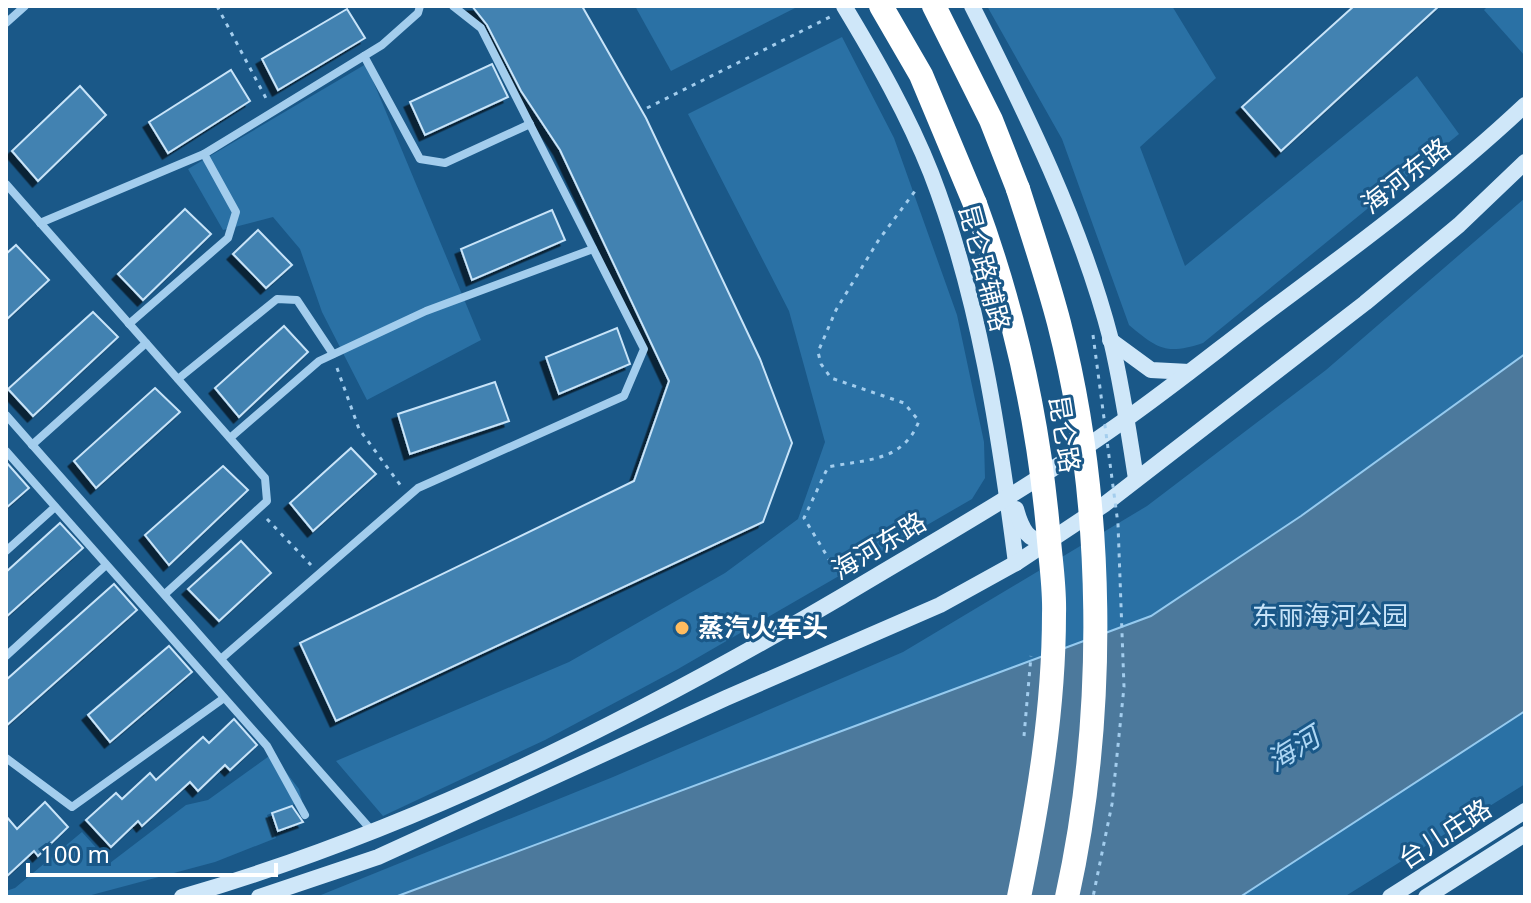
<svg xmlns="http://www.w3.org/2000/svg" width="1531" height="903" viewBox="0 0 1531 903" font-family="'Noto Sans','Noto Sans SC',sans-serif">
  <defs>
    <filter id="shadow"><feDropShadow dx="-5.5" dy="5.5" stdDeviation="0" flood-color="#0009"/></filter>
  </defs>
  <rect width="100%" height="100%" fill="#1a5888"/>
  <g fill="#2a71a5">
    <path d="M635 6H799L671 71Z"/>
    <path d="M987 6H1172L1216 78 1140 147 1185 266 1417 76 1459 134 1203 343C1166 355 1158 349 1129 325L1062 139Z"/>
    <path d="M1488 6H1525V56L1484 10Z"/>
    <path d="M842 37 894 138 957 315 984 442 985 478 972 499 678 669 545 740 383 816 336 761 569 662 725 573 798 519 825 442 789 311 688 114Z"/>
    <path d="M366 64 481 340 367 400 322 312 300 249 273 217 223 230 188 169Z"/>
    <path d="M1525 198V784L1344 897H316L613 777 903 652 1147 506 1326 370Z"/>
    <path d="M272 754 299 789 302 801 267 815 276 838 215 862 84 897H6V891L15 888 82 832 110 863 186 805 208 800Z"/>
  </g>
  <path fill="#4c799c" stroke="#95caef" stroke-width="2" d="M1525 354V711L1240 897H395L1151 616 1301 516Z"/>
  <g fill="#4382b1" stroke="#c8e4f9" stroke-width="2" filter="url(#shadow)">
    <path d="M472 6H582L646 118 760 359 792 443 763 522 336 721 300 643 634 481 669 381 560 150 521 91 487 25Z"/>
    <path d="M1354 6H1439L1281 151 1242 107Z"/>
    <path d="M347 9 365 38 278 90 262 59Z"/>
    <path d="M492 64 508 97 425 135 410 102Z"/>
    <path d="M231 70 250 101 168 153 149 122Z"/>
    <path d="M80 86 106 115 38 181 12 151Z"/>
    <path d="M185 209 211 234 143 300 118 274Z"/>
    <path d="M552 210 565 240 472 280 461 249Z"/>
    <path d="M258 230 292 265 266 288 233 254Z"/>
    <path d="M16 245 49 280 6 320V254Z"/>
    <path d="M93 312 118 337 33 416 8 389Z"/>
    <path d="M284 326 308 352 239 417 215 388Z"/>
    <path d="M617 328 630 364 559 394 546 357Z"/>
    <path d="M495 382 509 421 410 454 398 414Z"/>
    <path d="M155 388 180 412 96 488 74 461Z"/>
    <path d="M351 448 376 474 313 531 290 503Z"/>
    <path d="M6 462 29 488 6 508Z"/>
    <path d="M223 466 248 490 169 565 145 535Z"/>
    <path d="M60 523 83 548 6 617V572Z"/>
    <path d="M241 541 271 573 219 621 188 589Z"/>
    <path d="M114 584 137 610 6 726V680Z"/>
    <path d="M169 646 192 672 110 742 88 715Z"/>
    <path d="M234 719 257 745 230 770 225 765 198 791 190 782 142 826 138 821 111 847 86 820 116 793 122 799 150 773 156 780 203 737 209 743Z"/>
    <path d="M45 802 68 827 38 856 34 851 6 877V816L17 829Z"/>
    <path d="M292 806 303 822 278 831 272 813Z"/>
  </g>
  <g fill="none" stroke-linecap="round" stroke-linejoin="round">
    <g stroke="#a3cded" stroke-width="3" stroke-dasharray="4 6" stroke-linecap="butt">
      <path d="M217 6 268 102"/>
      <path d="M647 108 834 15"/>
      <path d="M337 368 359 429 401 486"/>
      <path d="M267 519 311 565"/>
      <path d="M841 579 804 518 828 467C867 459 903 462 919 421L904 403 831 378 821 364 818 352 836 310 878 241 918 187"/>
    </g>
    <g stroke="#a3cded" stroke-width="8">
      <path d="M6 23 25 6"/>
      <path d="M364 56 420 159 445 163 530 124"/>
      <path d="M6 184 265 478 267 501 165 594"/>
      <path d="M40 223 204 154 382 45 418 13 420 6"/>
      <path d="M129 324 228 238 236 212 204 154"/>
      <path d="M178 379 277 299 297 300 333 354"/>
      <path d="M6 415 373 832"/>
      <path d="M230 438 319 361 426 311 593 249"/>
      <path d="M32 445 146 343"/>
      <path d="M6 451 267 746 305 815"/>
      <path d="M6 551 55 507"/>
      <path d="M6 656 106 565"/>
      <path d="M222 658 418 488 624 396 644 349 481 28 453 6"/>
      <path d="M6 758 72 807 224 698"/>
    </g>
    <g stroke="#cfe7f9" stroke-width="16">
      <path d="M844 6C876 59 908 115 931 173 979 297 999 432 1016 563"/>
      <path d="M972 6C1026 113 1081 224 1111 340 1122 386 1129 433 1136 479"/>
      <path d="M1110 340 1151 370 1189 372"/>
      <path d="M1016 509C1021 527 1028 546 1051 539"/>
      <path d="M182 897C415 829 632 720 841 597 936 540 1032 486 1122 422 1169 389 1215 352 1261 317 1352 249 1442 183 1525 105"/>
      <path d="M259 897 378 857 726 698 940 605 1016 563 1105 504 1365 303 1459 225 1525 162"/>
      <path d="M1390 897 1525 811"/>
      <path d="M1426 897 1525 834"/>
    </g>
    <g stroke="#fff" stroke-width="24">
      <path d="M881 6 921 75 975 204"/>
      <path d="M934 6 991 120 1018 189"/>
    </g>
    <g stroke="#a3cded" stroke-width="3" stroke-dasharray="4 6" stroke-linecap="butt">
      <path d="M1093 335 1118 524 1124 687 1112 804 1093 897"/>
      <path d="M1024 736 1031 656"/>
    </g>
    <g stroke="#fff" stroke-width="24">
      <path d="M1018 189C1032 233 1047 277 1059 323 1105 502 1107 716 1067 897"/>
      <path d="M975 204C1014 310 1038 417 1048 529 1050 557 1055 586 1054 614 1054 709 1038 804 1019 897"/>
    </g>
  </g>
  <circle fill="#ffbc5f" stroke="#1a5888" stroke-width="3" cx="682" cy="628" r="8"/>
  <g text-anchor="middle" stroke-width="6" stroke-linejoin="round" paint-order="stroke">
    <g font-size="26" fill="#fff" stroke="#1a5888">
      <text transform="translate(1406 176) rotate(-38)" y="9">海河东路</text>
      <text transform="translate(984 268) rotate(75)" y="9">昆仑路辅路</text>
      <text transform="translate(1064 434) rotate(81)" y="9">昆仑路</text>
      <text transform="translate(879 546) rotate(-31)" y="9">海河东路</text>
      <text transform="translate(1445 834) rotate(-33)" y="9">台儿庄路</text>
    </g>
    <g font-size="26" fill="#c8e4f9" stroke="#1a5888">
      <text x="1330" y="625">东丽海河公园</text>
    </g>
    <g font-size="26" font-weight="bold" fill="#fff" stroke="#1a5888" text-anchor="start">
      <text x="698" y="637">蒸汽火车头</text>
    </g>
    <g font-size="28" font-style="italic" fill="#aed7f4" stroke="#1a5888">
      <text transform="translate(1293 749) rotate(-32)" y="10">海河</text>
    </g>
  </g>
  <rect width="1531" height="903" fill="none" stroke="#ffffff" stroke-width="16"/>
  <path d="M28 863v12h248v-12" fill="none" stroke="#ffffff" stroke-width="4"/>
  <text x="40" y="863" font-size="24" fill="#ffffff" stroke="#1a5888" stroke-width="6" paint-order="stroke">100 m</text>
</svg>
